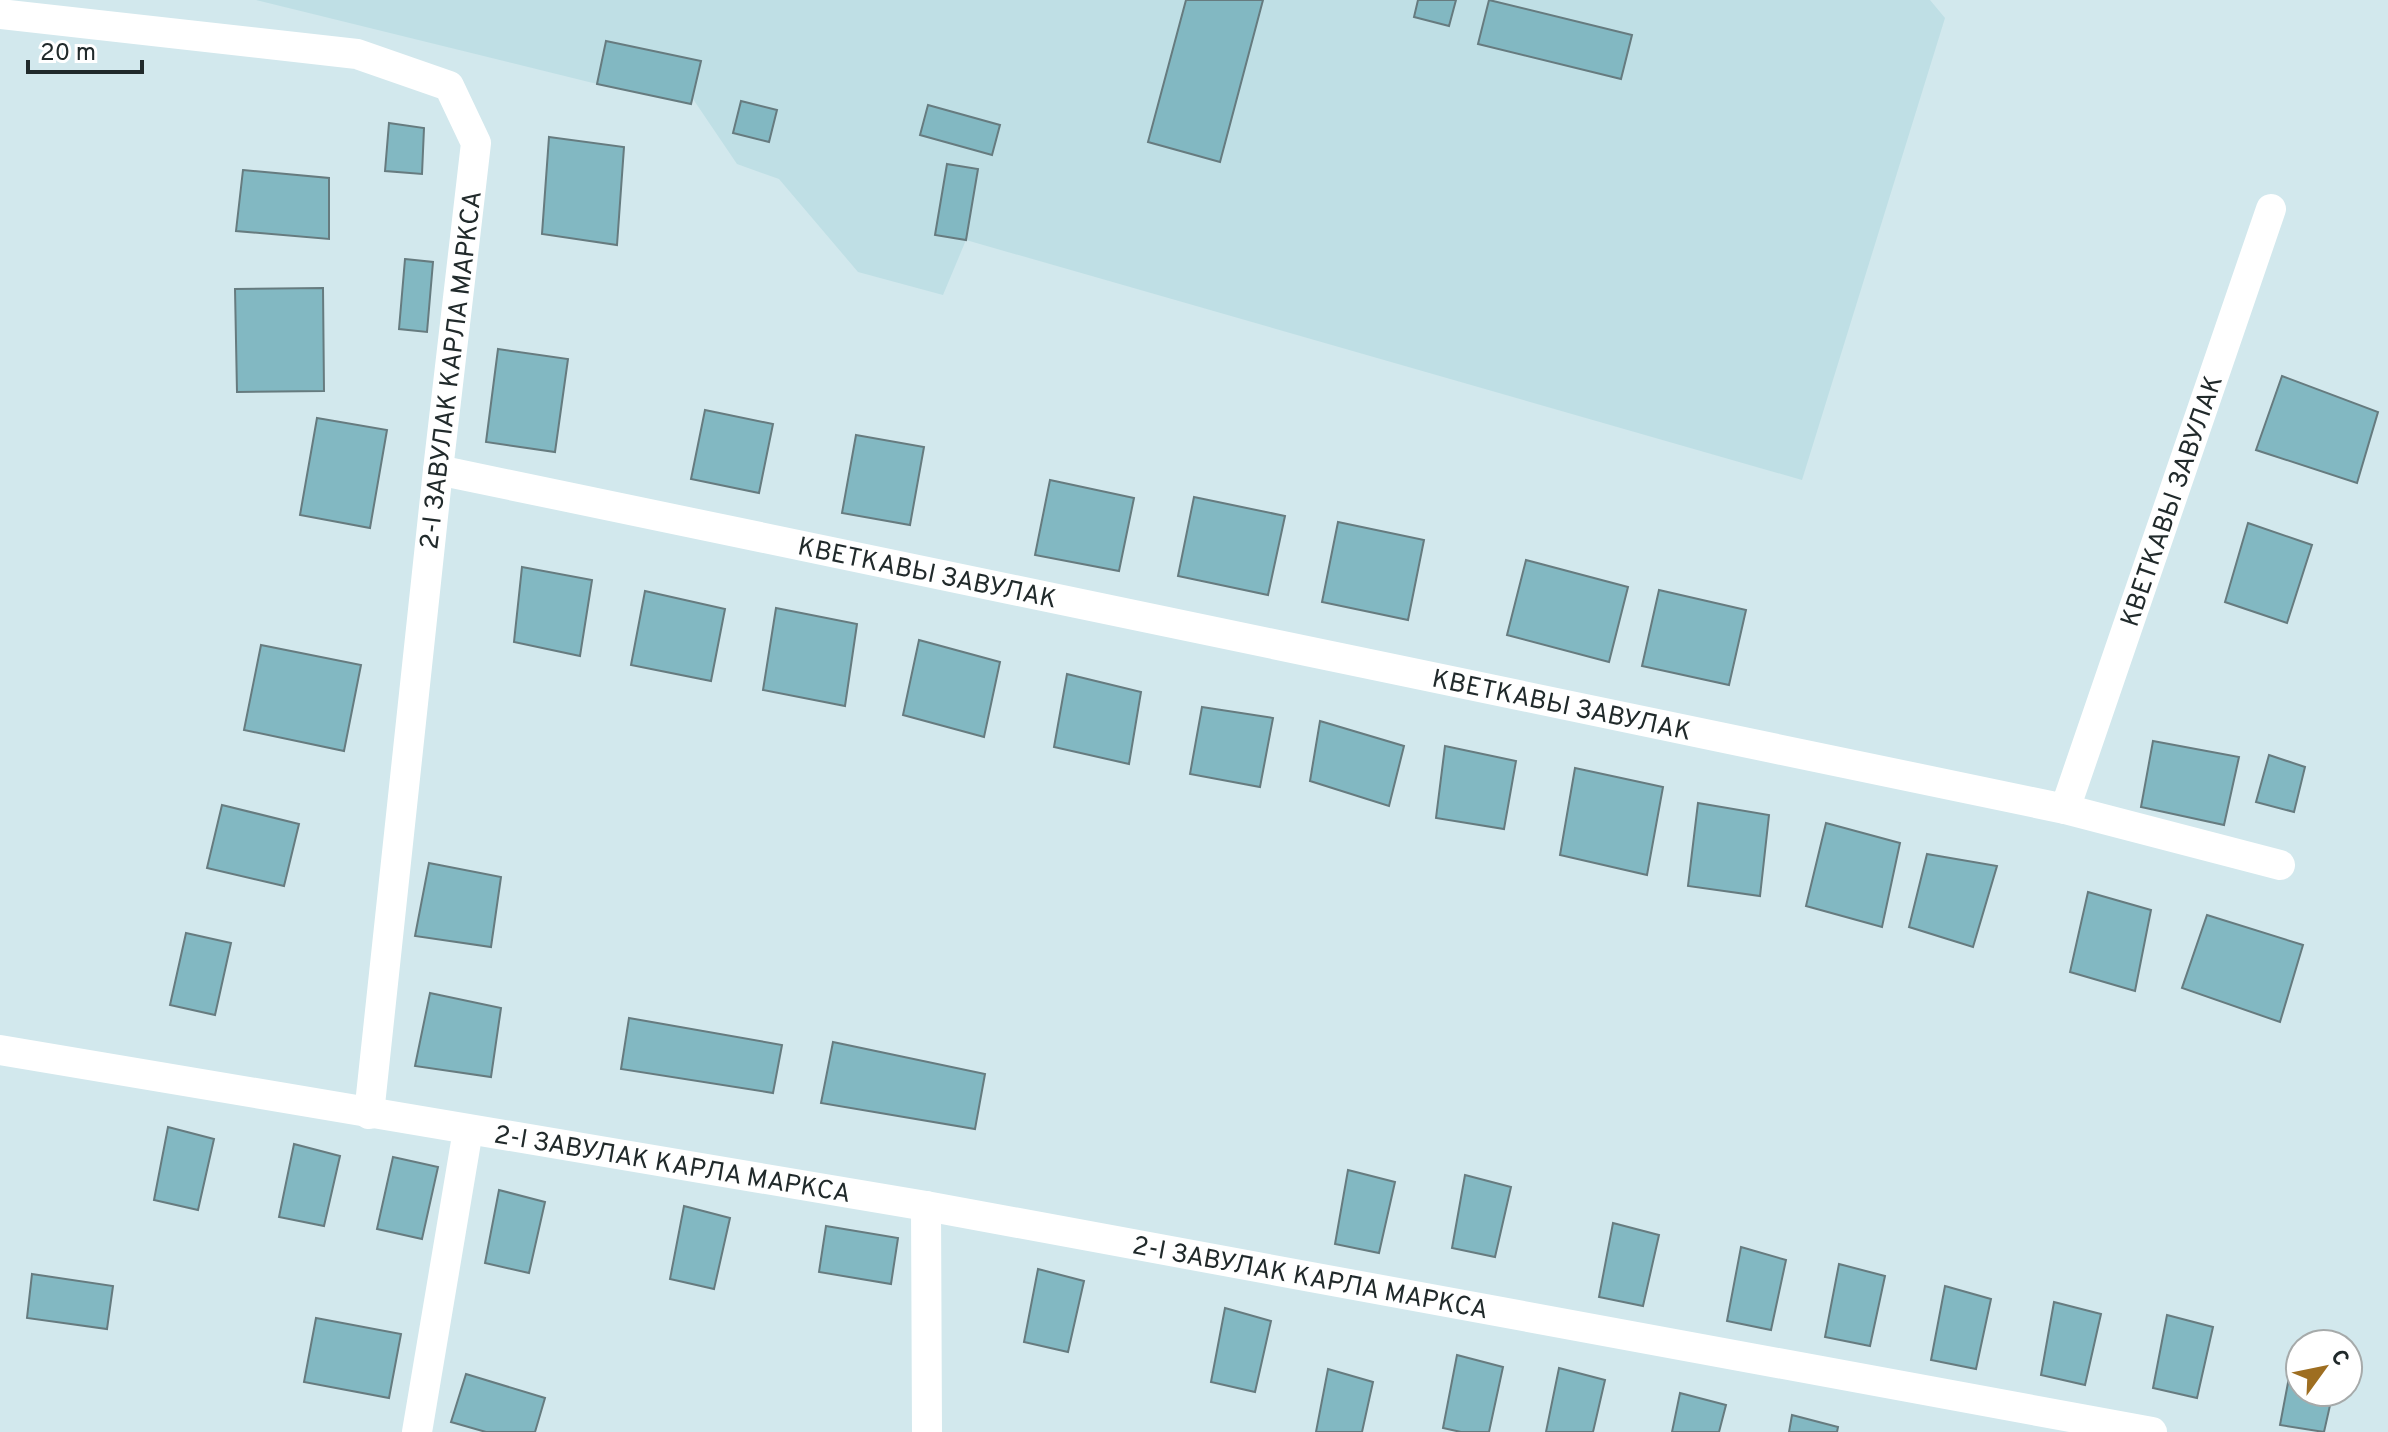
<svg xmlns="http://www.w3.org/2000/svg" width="2388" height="1432" viewBox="0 0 2388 1432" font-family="Overpass,sans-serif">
  <rect width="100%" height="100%" fill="#d2e8ed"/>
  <path fill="#bfdfe5" d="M256 0H1930L1945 18 1802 480 966 240 943 295 858 272 779 179 737 164 693 99 691 104 597 84Z"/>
  <g fill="#82b8c2" stroke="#667b7f" stroke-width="2">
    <path d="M1186 0H1263L1220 162 1148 142Z"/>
    <path d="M1418 0H1456L1449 26 1414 17Z"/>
    <path d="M1489 0 1632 35 1621 79 1478 44Z"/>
    <path d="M606 41 701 61 691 104 597 84Z"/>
    <path d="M741 101 777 110 769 142 733 133Z"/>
    <path d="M928 105 1000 125 992 155 920 135Z"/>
    <path d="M389 123 424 128 422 174 385 171Z"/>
    <path d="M549 137 624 147 617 245 542 234Z"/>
    <path d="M947 164 978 169 966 240 935 235Z"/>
    <path d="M243 170 329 178V239L236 231Z"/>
    <path d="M405 259 433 262 427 332 399 329Z"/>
    <path d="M323 288 324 391 237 392 235 289Z"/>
    <path d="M498 349 568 359 555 452 486 442Z"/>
    <path d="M2282 376 2378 412 2357 483 2256 450Z"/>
    <path d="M705 410 773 424 759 493 691 479Z"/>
    <path d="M317 418 387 430 370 528 300 515Z"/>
    <path d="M856 435 924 447 910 525 842 513Z"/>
    <path d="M1050 480 1134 498 1119 571 1035 555Z"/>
    <path d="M1194 497 1285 516 1268 595 1178 576Z"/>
    <path d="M1338 522 1424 540 1408 620 1322 602Z"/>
    <path d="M2248 523 2312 545 2287 623 2225 602Z"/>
    <path d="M1526 560 1628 587 1609 662 1507 635Z"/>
    <path d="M522 567 592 580 580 656 514 642Z"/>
    <path d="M1659 590 1746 610 1729 685 1642 666Z"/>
    <path d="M645 591 725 609 711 681 631 665Z"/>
    <path d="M776 608 857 624 845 706 763 690Z"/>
    <path d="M919 640 1000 662 984 737 903 715Z"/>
    <path d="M261 645 361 665 344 751 244 730Z"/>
    <path d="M1067 674 1141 692 1129 764 1054 747Z"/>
    <path d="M1202 707 1273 718 1260 787 1190 774Z"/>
    <path d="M1320 721 1404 746 1389 806 1310 781Z"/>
    <path d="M2153 741 2239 757 2224 825 2141 807Z"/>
    <path d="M1445 746 1516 761 1504 829 1436 818Z"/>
    <path d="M2269 755 2305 767 2294 812 2256 802Z"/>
    <path d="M1575 768 1663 787 1647 875 1560 855Z"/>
    <path d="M1698 803 1769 815 1760 896 1688 886Z"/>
    <path d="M222 805 299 824 284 886 207 868Z"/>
    <path d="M1826 823 1900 843 1882 927 1806 906Z"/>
    <path d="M1927 854 1997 866 1973 947 1909 927Z"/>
    <path d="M429 863 501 877 491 947 415 936Z"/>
    <path d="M2088 892 2151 910 2135 991 2070 972Z"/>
    <path d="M2207 915 2303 945 2280 1022 2182 988Z"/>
    <path d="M186 933 231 943 215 1015 170 1005Z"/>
    <path d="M430 993 501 1008 491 1077 415 1066Z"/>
    <path d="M629 1018 782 1045 773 1093 621 1069Z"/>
    <path d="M833 1042 985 1074 975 1129 821 1103Z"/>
    <path d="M168 1127 214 1139 198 1210 154 1200Z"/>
    <path d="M294 1144 340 1156 324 1226 279 1217Z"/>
    <path d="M393 1157 438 1167 422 1239 377 1229Z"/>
    <path d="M1348 1170 1395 1182 1379 1253 1335 1244Z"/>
    <path d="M1465 1175 1511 1187 1495 1257 1452 1248Z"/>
    <path d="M499 1190 545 1202 529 1273 485 1263Z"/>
    <path d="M684 1206 730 1218 714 1289 670 1279Z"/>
    <path d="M1613 1223 1659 1235 1643 1306 1599 1297Z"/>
    <path d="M826 1226 898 1238 891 1284 819 1272Z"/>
    <path d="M1741 1247 1786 1260 1771 1330 1727 1321Z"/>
    <path d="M1839 1264 1885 1276 1870 1346 1825 1337Z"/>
    <path d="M1038 1269 1084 1281 1068 1352 1024 1342Z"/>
    <path d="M32 1274 113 1286 107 1329 27 1318Z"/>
    <path d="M1945 1286 1991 1299 1976 1369 1931 1360Z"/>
    <path d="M2054 1302 2101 1314 2085 1385 2041 1375Z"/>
    <path d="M1225 1308 1271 1321 1255 1392 1211 1382Z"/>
    <path d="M2167 1315 2213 1327 2197 1398 2153 1388Z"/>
    <path d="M316 1318 401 1334 389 1398 304 1382Z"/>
    <path d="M2294 1351 2300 1353V1392H2333L2324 1432 2280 1425Z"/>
    <path d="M1457 1355 1503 1367 1489 1432H1461L1443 1428Z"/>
    <path d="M1559 1368 1605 1380 1593 1432H1546Z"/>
    <path d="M1328 1369 1373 1382 1362 1432H1316Z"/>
    <path d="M466 1374 545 1398 535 1432H486L451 1422Z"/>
    <path d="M1680 1393 1726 1405 1719 1432H1672Z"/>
    <path d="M1792 1415 1838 1427 1837 1432H1789Z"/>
  </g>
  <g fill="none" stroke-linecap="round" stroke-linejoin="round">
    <g stroke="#fff" stroke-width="30">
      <path d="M0 14 357 54 449 86 476 143 438 470 369 1114"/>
      <path id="s1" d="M438 470 2065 809 2271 209"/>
      <path d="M2065 809 2280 865"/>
      <path id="s2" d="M0 1050 926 1206 2152 1432"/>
      <path d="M926 1206 927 1432"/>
      <path d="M417 1432 468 1130"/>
    </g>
  </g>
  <g text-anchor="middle" stroke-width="6" stroke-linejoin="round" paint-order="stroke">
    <g font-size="26" fill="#212a2b" stroke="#fff">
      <text transform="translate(450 370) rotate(-83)" y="9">2-І ЗАВУЛАК КАРЛА МАРКСА</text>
      <text dy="9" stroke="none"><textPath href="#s1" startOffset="1988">КВЕТКАВЫ ЗАВУЛАК</textPath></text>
      <text dy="9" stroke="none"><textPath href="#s1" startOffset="500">КВЕТКАВЫ ЗАВУЛАК</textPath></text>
      <text dy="9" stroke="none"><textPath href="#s1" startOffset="1148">КВЕТКАВЫ ЗАВУЛАК</textPath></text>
      <text dy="9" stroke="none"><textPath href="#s2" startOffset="682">2-І ЗАВУЛАК КАРЛА МАРКСА</textPath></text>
      <text dy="9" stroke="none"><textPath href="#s2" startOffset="1330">2-І ЗАВУЛАК КАРЛА МАРКСА</textPath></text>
    </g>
  </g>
  <g transform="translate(2324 1368) rotate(57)"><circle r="38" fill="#ffffff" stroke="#a6aaaa" stroke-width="2"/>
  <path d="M0-6L14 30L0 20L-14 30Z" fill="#9e6e21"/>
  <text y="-12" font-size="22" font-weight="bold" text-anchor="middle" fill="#212a2b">С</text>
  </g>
  <path d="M28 60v12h114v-12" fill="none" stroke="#212a2b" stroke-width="4"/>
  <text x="40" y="60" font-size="24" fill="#212a2b" stroke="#ffffff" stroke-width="6" paint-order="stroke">20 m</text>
</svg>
